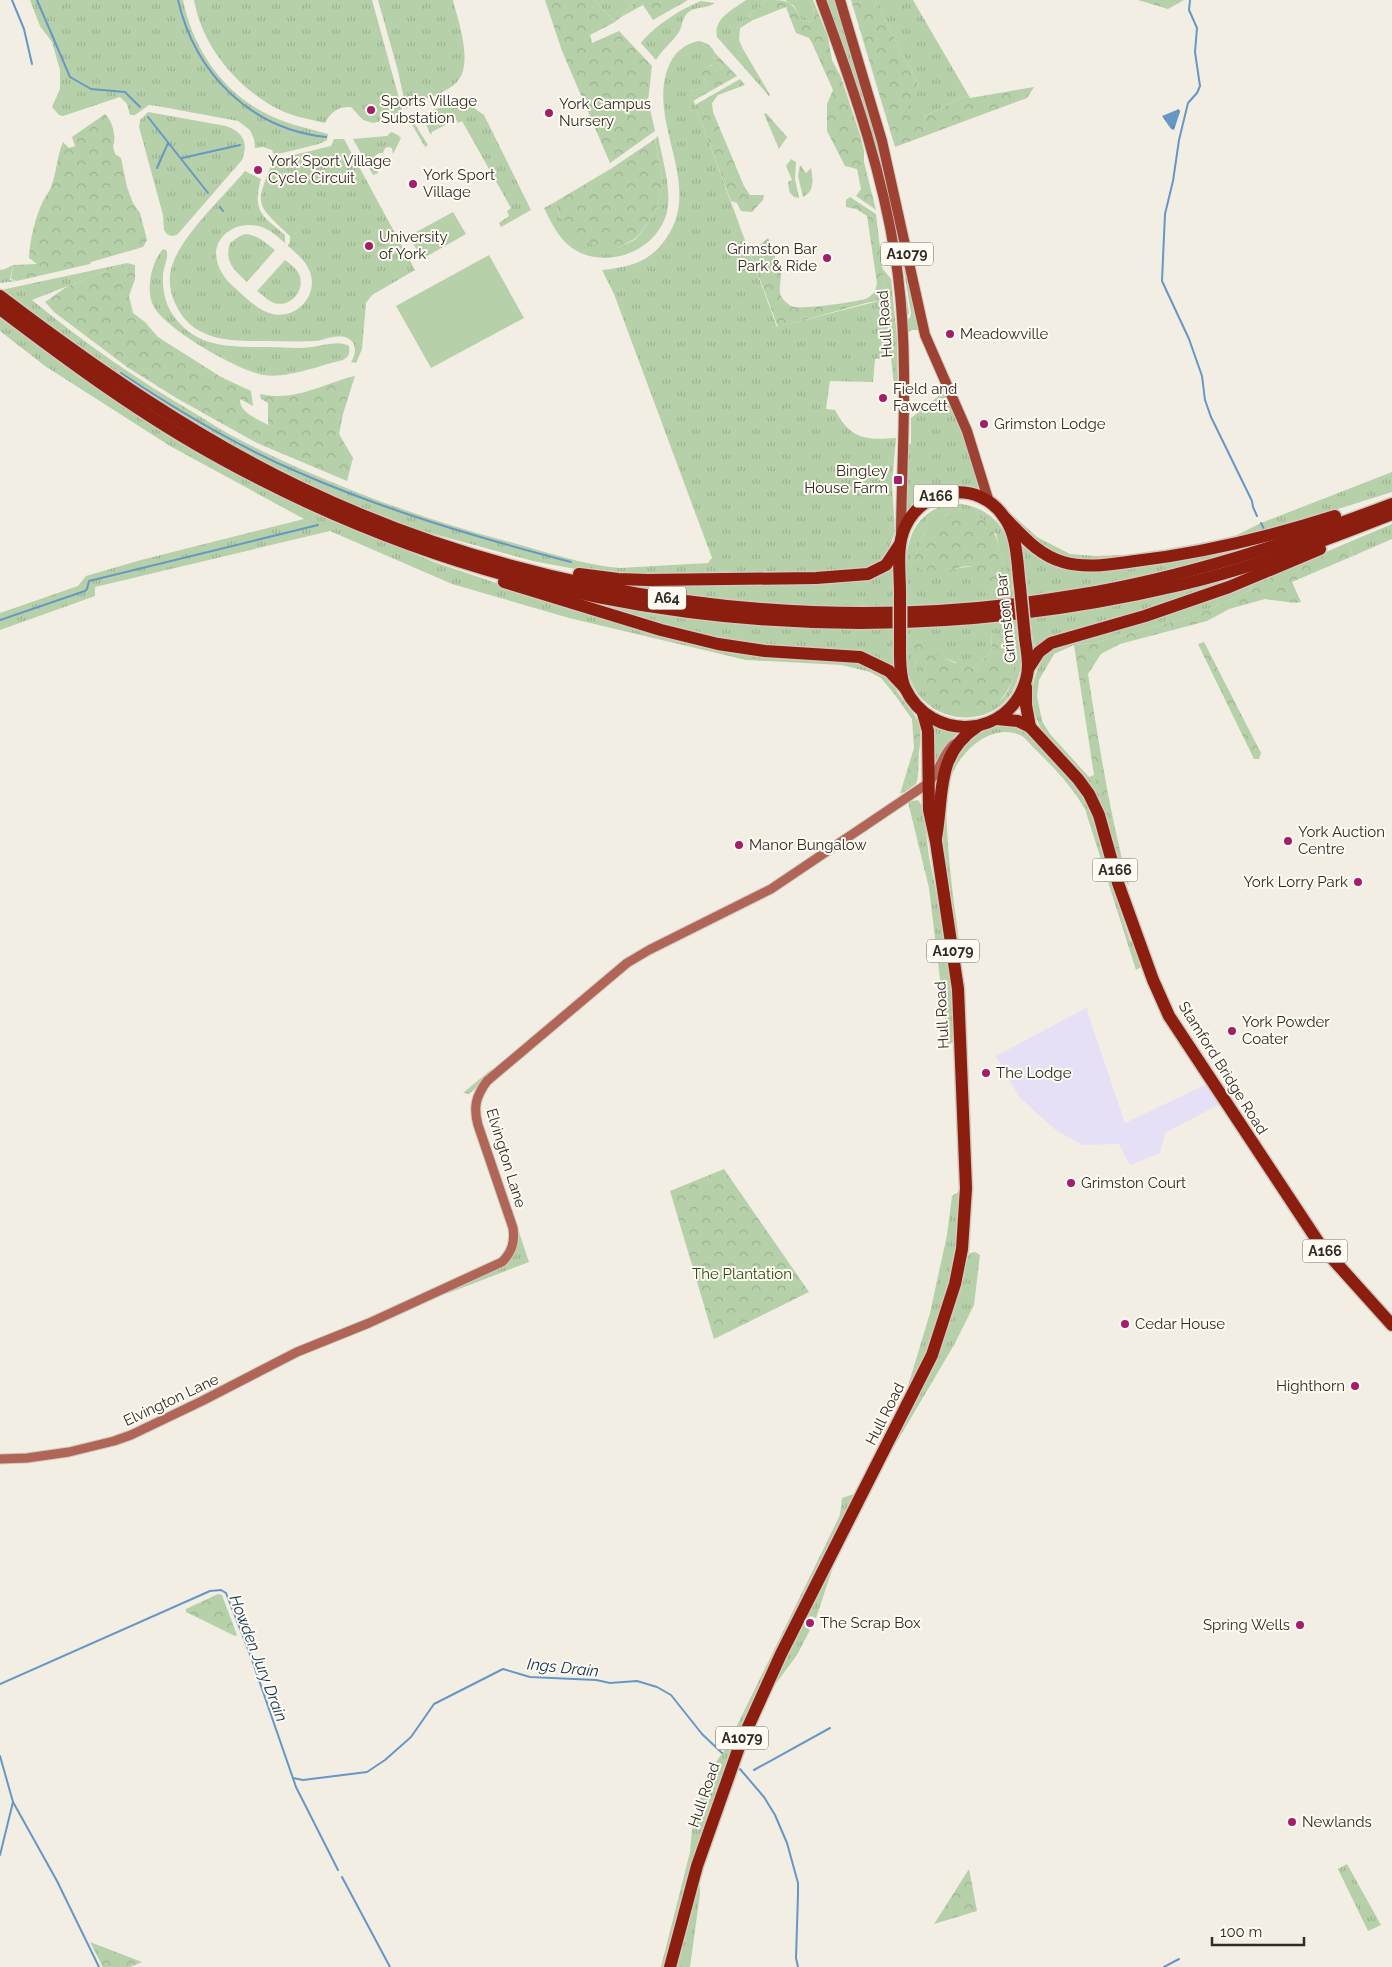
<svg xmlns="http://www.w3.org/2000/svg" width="1392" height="1967" viewBox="0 0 1392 1967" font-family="Raleway,sans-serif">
  <defs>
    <pattern id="grass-tufts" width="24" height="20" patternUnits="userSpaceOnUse" patternTransform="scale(1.25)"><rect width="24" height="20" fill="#b6d0a9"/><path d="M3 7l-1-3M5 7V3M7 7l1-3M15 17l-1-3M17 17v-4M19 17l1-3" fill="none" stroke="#9db391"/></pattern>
    <pattern id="forest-crowns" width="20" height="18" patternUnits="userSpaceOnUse" patternTransform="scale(1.25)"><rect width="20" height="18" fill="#b6d0a9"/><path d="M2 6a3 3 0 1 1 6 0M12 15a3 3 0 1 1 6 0" fill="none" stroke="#9db391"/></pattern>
    <pattern id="garden-dots" width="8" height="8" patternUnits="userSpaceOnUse" patternTransform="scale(1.25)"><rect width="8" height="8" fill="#b6d0a9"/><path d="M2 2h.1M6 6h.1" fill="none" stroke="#9db391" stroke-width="1.8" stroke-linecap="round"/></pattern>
    <pattern id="water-ripples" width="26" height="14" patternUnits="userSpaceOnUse" patternTransform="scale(1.25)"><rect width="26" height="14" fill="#6797c5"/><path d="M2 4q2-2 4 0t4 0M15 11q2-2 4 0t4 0" fill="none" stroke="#557ba0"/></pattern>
  </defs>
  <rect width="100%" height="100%" fill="#f2eee3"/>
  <path fill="#e6e0f6" d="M1088 1007 1087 1011 1125 1123 1207 1084 1220 1104 1165 1133 1160 1153 1130 1165 1119 1144 1083 1145 1057 1131 1020 1098 996 1056Z"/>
  <g fill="url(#grass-tufts)" fill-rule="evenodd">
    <path d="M30 0H183C192 46 221 90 263 112 282 123 307 128 328 134L327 140 319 144 274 155 272 150 263 147 255 148 254 139 250 130 238 121 157 106 149 105 135 115H130L127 104 120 97 63 116 59 115 52 107 60 89V70L52 42 40 26Z"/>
    <path d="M194 0H372L402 109 399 112 400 117 373 123 363 120 351 107C338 106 331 112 325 123 308 119 290 116 274 107 234 84 202 45 194 0Z"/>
    <path d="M378 0H453C458 21 474 64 457 82 447 93 419 101 406 108L398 71Z"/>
    <path d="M594 0H636L621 17 615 22Z"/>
    <path d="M746 0H766L736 28 740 52 743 49 770 95 769 96 717 37C713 18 733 10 746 0Z"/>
    <path d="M785 0H809C814 7 815 14 813 22L802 20 794 6Z"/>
    <path d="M825 0H837L875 127 905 266 902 269 909 313 906 317 901 276Z"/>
    <path d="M875 0H913L970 98 965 96 921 118 907 109 918 85Z"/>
    <path d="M701 1 715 3C707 9 698 6 690 11 682 16 683 25 679 32 673 42 662 49 656 60L641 43C654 26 681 9 701 1Z"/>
    <path d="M699 41C707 43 711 45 715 53L713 57 721 66 722 70H716L713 65H710L700 75 706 80C705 88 697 90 690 91L777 327 886 299 882 268 891 279 897 337 898 386H894L891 357 875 359 873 382 830 381 826 409 835 410C851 440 866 440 896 438L892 485 895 532 885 559 865 570H834L820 575 675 577 586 571 533 561 408 527 328 494 241 451 136 389 1 290 127 263 32 300C84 343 138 380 196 414 211 423 226 433 242 441 325 483 413 516 502 540 541 550 581 565 620 568L708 563 712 558 614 294 602 270C630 267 651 262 667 237 704 183 644 119 670 63 676 51 685 44 699 41Z"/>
    <path d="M456 104 471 106 484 115 531 210 501 227 499 223 509 216 507 211 511 208 462 121 458 123 456 119 432 132 431 135 423 118C428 109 446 106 456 104Z"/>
    <path d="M148 112 226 126C243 132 249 143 242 160L177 235 171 236 167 234 164 230 163 215 139 127 140 120Z"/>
    <path d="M766 113 787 137 779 149 764 114Z"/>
    <path d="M391 132 398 135 401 138 393 154 392 148 388 147 385 148 383 153H379L375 156V162L380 164 376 167 378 173 373 175 353 139 387 136Z"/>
    <path d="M658 136C662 159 672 188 667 212 656 255 598 273 566 243 556 233 550 220 544 208L555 202 560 217 618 248 636 239 649 222 657 207 663 186 655 139Z"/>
    <path d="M334 139H344L415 270 372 295 366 303 362 349 356 363 351 362C357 353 357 341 345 337 335 334 325 340 315 341 299 342 282 341 266 341 230 341 192 342 175 303 169 291 168 275 173 263 184 233 224 196 245 171L261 179C252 211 262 216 285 235V243C279 238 273 232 266 229 240 216 206 237 219 267 222 275 229 283 235 288 245 297 257 309 269 313 294 322 319 297 310 272 306 261 296 253 288 246L290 241V236C253 202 256 205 273 160L331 146Z"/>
    <path d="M791 159 796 162 795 179 799 198C789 197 789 190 788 182L792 180 786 166Z"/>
    <path d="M800 165 806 173 811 168C813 180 815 191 803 197L798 176Z"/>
    <path d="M245 234C258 235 265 242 275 250L247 282C234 270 224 262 230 243L240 236Z"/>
    <path d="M163 249 166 250C170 256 163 267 163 275 162 287 165 302 171 312 194 349 231 347 270 347 283 347 298 349 312 347 324 346 337 340 349 346 350 353 349 357 343 360 321 365 286 379 264 375 238 371 167 330 154 307 145 292 151 262 163 249Z"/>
    <path d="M285 260C290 264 296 268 299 274 306 290 291 308 274 303 267 300 263 295 257 291Z"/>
    <path d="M13 265 10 280 17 281 0 283V270L5 269Z"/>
    <path d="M906 270 920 330H912L906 333V320L910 318 911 313 904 271Z"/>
    <path d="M0 315 340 523 434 562 583 612 644 630 862 662 888 676 898 693 895 695 881 678 870 672 842 665 746 660 569 618 452 584 330 531 95 587V596L0 630V613L78 586 86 576 141 560 304 519 170 446 45 366 0 331Z"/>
    <path d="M945 391C959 425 972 458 980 494L950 490 906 514 908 444H911V418Z"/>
    <path d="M1392 472V492L1255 535 1229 539 1261 523Z"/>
    <path d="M953 503C981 505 1004 519 1009 548 1012 565 1011 583 1014 599L906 608C906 564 898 515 953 503ZM925 532 996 533 1005 575 991 585 986 574 975 566 959 568 942 572 913 561Z"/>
    <path d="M1005 508 1037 537 1070 554 1096 556 1145 554 1086 562 1052 554 1025 535Z"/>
    <path d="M1392 524V539L1353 556 1347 543Z"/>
    <path d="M1261 541 1266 544 1127 582 1027 598 1020 542 1072 569Z"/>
    <path d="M1281 562 1034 650 1030 617Z"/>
    <path d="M895 563 897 592 893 608 793 607 645 590 588 578 870 579C881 577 888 573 895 563Z"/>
    <path d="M1252 584 1251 590 1194 616 1094 643 1074 645 1054 654 1039 680 1037 696 1042 721 1050 734 1089 777 1094 775 1105 817C1098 804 1093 787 1084 776 1074 763 1062 753 1051 742 1025 712 1028 681 1048 649Z"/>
    <path d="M582 600 646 610 823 628H893L895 671 877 659 754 645 691 635Z"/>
    <path d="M1016 619C1022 641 1025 664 1015 686 998 727 939 727 916 691 904 673 906 649 906 628ZM992 633C999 640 1008 648 1012 657 1016 668 1011 690 1003 698 996 704 983 708 974 707L922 674 920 667 915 665 916 658 927 652 930 655C946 656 960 666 976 668L991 651Z"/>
    <path d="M932 723 959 731 951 741 931 772Z"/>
    <path d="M1001 723 1020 728 1030 735 1057 761 1089 800 1122 907 1121 913 1130 941 1133 942 1141 960V967L1136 970 1085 809C1071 785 1053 767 1034 748 1030 744 1025 737 1020 735 990 722 959 753 950 779 945 794 946 813 947 828 949 870 955 912 961 954L943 858 941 825 949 762 975 731Z"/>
    <path d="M919 752 918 777 916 784 906 791Z"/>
    <path d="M918 800 923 807 929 857 950 960 955 1040 948 1045 929 888 908 802Z"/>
    <path d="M493 1068 476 1088 469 1094 463 1093Z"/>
    <path d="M963 1189 955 1265 930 1350 733 1755 667 1967H661L690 1852 692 1830 701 1795 714 1765 726 1748 840 1515 842 1498 857 1493 905 1396 930 1313 947 1235 952 1196Z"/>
    <path d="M516 1223 529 1262 446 1294 454 1287 506 1262Z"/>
    <path d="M975 1252 980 1255 974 1305 954 1345 892 1450 940 1349 966 1260 970 1253Z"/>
    <path d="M832 1570 816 1618 810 1616 805 1627 810 1630 797 1655 774 1686 772 1684 827 1575Z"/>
    <path d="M1347 1864 1381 1925 1368 1931 1338 1869Z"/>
    <path d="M699 1874 700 1894 690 1967H675Z"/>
  </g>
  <g fill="url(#forest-crowns)">
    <path d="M545 0H594L615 22 590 35 592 43 619 31 652 66 648 101 655 131 610 163 562 51Z"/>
    <path d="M636 0H688L653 20 643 5 621 17Z"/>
    <path d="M766 0C788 0 791 0 802 20L812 22C816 14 814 7 809 0H813L828 37 832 60 841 77 861 138 864 151V162L876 210 856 196 861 189 857 169 845 166 827 131V104L833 90 812 43 809 38 796 33 786 7 753 20 740 28 739 40 743 49 740 52 734 48 736 28Z"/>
    <path d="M851 0H875L918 85 908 109 917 110 921 118 965 96 970 98 1034 87 1027 98 895 147Z"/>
    <path d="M1138 0H1184L1168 9Z"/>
    <path d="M715 53 737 76 693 101 690 91C697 90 705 87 706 80L700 75V71L705 67 713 65 716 70H722L721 66 713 57Z"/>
    <path d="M740 79 745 85 718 95 712 103 713 112 744 186 750 195H764L763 200 752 212 741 211 737 203 731 201 695 105Z"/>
    <path d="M105 114C112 120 117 137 113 146L115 154 121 158 127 187 133 203 140 213 147 240 143 247 91 262 90 264 17 281 11 279 13 265 37 264 29 258C30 239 35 218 43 201 46 195 51 190 52 184 57 170 57 156 63 142L69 148 75 146 72 137Z"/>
    <path d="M655 139 663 186 657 207 649 222 636 238 618 248 596 246 573 237 560 217 555 202 612 168Z"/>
    <path d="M850 197 876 214 886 299 866 303 778 327 750 253 768 238 771 245 775 246V259C788 275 774 289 783 299 785 302 791 307 795 307 805 309 856 302 865 299 869 298 872 294 875 292L877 283 867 216 856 209 846 207V200Z"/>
    <path d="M127 263 135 265V279L129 296 133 313 145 322 158 337 221 377 251 391 253 406 240 399C239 413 258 419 268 425V403L261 399 260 394C296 402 321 384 355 376L343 414 339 434 353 458 347 481 257 443 178 399 127 367 54 312 45 302 68 286Z"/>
    <path d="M962 513C998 514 999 547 1005 575L1004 578 998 584 991 585C971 543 944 587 921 570 918 568 915 563 913 561L925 532 949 518Z"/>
    <path d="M1347 543 1353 556 1292 582 1301 602 1295 603 1265 599 1229 609 1207 621 1120 644 1101 654 1088 674C1099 745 1110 816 1129 886L1117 867 1094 775 1074 645 1094 643 1194 616 1251 590 1252 584Z"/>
    <path d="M992 633 1000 634 1005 640 1004 647C1007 649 1010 653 1011 656 1019 671 1008 696 995 704 987 709 980 706 972 708 962 710 951 710 942 705 933 700 926 691 920 683L922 674 920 668 915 665 916 658 913 648 917 642 923 640 928 643 927 651 930 655H939L955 663 961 661 969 667 976 668 991 651Z"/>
    <path d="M1204 642 1261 753 1259 759H1254L1198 644Z"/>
    <path d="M898 693C904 702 914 712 918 722 926 744 913 771 906 791L900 794 914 748 912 719 895 695Z"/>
    <path d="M724 1169 809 1292 714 1339 670 1191Z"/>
    <path d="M218 1594 222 1595 237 1635 235 1636 186 1612V1609Z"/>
    <path d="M969 1869 977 1911 934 1924Z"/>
    <path d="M90 1942 142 1962 130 1967H103Z"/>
  </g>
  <path fill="url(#garden-dots)" d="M413 121 428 145 425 147 411 123Z"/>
  <g fill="#b6d0a9">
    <path d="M453 212 466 234 422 259 409 236Z"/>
    <path d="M489 255 524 318 431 368 396 306Z"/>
  </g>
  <path fill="url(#water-ripples)" d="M1179 109 1180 112 1174 130 1171 129 1162 116Z"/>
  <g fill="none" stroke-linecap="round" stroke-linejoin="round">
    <g stroke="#6797c5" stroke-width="2">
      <path d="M12 0 24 29 32 64"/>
      <path d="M37 0 70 77 91 89 125 92 140 107"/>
      <path d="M178 0C195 73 250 129 326 137"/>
      <path d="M1190 0 1189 10 1197 28 1195 52 1200 86 1197 93 1188 103 1179 140 1173 181 1165 214 1162 281 1189 339 1202 376 1205 400 1211 417 1252 501 1253 507 1257 516"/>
      <path d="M148 117 208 193"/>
      <path d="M182 158 240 145"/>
      <path d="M157 168 168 143"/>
      <path d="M220 207 223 211"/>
      <path d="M121 373C178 411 237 446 300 473 387 511 479 538 571 562"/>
      <path d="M1261 523 1264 529 1262 530"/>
      <path d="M0 620 85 591 87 589 89 581 318 525"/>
      <path d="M0 1684 210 1591 221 1590 226 1593 251 1657 296 1787 338 1870"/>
      <path d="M0 1756 13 1802 0 1855"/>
      <path d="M740 1769 764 1797 775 1815 787 1843 798 1883V1894L796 1958 798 1967"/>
      <path d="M754 1770 830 1728"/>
      <path d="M293 1778 303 1780 367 1772 385 1760 411 1737 434 1704 503 1669 530 1677 596 1680 610 1683 637 1681 657 1687 671 1695 702 1734 722 1753"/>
      <path d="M13 1802 57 1881 99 1967"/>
      <path d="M342 1877 390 1967"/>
      <path d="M1164 1967 1179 1959"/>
    </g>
    <g stroke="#cfcbc1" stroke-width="11">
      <path id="secondary" d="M0 1459 27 1458 69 1452 114 1441 131 1435 202 1401 297 1352 369 1323 502 1262C512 1252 515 1242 513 1228L478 1125C473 1107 476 1096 487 1081L627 963 649 950 771 889 927 784C940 773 941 755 954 744"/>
    </g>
    <g stroke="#cfcbc1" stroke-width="12">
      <g id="primary">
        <path d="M821 0C854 90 886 181 898 276 909 362 902 447 901 533"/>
        <path d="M840 0 882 141 925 335 967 431 989 502"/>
      </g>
    </g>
    <g stroke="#cfcbc1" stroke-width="15">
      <g id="highway">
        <path d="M0 296C95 368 193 436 301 488 538 601 819 639 1078 595 1186 577 1290 543 1392 504"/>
        <path d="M0 309C71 363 143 416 222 459 518 622 852 662 1180 585 1253 568 1323 541 1392 514"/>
        <path d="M1004 517C1022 535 1038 555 1063 562 1087 569 1112 564 1135 561 1203 553 1269 537 1335 516"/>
        <path d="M579 574 618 579 648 580 816 578 868 574 886 565 900 544"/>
        <path d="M504 582 661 630 718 644 765 651 860 657 889 671 905 688"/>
        <path d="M900 592C900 571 896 547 905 527 923 487 979 479 1004 517 1018 536 1017 564 1020 587"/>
        <path d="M900 651C900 663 900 677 905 688 931 743 1009 739 1026 680 1030 667 1027 652 1025 638"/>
        <path d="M1028 669 1039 652 1051 643 1145 616 1229 587 1320 549"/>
        <path d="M1026 687V705L1030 727"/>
        <path d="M997 719 1018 721 1030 727 1078 779 1089 794 1099 815 1118 883 1153 980 1169 1016 1321 1246 1392 1325"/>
        <path d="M936 838C944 794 935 754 978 726"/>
        <path d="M670 1967 697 1866 739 1747 781 1654 932 1355 955 1284 962 1249 966 1188 958 989 936 842 929 810 928 731 923 713"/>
      </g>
    </g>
    <use href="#secondary" stroke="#b06557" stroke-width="9"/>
    <use href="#primary" stroke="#9d4233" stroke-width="10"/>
    <use href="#highway" stroke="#8b1e0e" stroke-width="12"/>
    <g stroke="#cfcbc1" stroke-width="15" stroke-linecap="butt">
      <g id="highway-bridge">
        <path d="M1020 587 1025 638"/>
        <path d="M900 592V651"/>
      </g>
    </g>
    <use href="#highway-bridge" stroke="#8b1e0e" stroke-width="12"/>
  </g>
  <g fill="#a31d69" stroke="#fffbf2" stroke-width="2">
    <circle cx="371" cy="110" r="5"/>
    <circle cx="549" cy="113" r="5"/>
    <circle cx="258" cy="170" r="5"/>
    <circle cx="413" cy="184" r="5"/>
    <circle cx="369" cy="246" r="5"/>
    <circle cx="827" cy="258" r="5"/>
    <circle cx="950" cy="334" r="5"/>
    <circle cx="883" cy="398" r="5"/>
    <circle cx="984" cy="424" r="5"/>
    <rect x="893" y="475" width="10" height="10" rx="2.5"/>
    <circle cx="1288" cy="841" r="5"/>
    <circle cx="739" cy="845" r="5"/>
    <circle cx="1358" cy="882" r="5"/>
    <circle cx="1232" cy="1031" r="5"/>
    <circle cx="986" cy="1073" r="5"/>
    <circle cx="1071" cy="1183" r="5"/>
    <circle cx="1125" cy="1324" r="5"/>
    <circle cx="1355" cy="1386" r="5"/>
    <circle cx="810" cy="1623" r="5"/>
    <circle cx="1300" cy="1625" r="5"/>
    <circle cx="1292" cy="1822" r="5"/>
  </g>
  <g text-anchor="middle" stroke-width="4" stroke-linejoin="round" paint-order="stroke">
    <g fill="#fffbf2" stroke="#6d6a65" stroke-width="1">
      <rect x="881" y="242.5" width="52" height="23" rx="4"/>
      <rect x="913.5" y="484.5" width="45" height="23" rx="4"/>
      <rect x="648" y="586.5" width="38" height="23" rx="4"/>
      <rect x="1092.5" y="858.5" width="45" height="23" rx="4"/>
      <rect x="927" y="939.5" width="52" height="23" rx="4"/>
      <rect x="1302.5" y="1239.5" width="45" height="23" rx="4"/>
      <rect x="716" y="1726.5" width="52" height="23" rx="4"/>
    </g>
    <g font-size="14" font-weight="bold" fill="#2e2c28">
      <text x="907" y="259">A1079</text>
      <text x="936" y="501">A166</text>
      <text x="667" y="603">A64</text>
      <text x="1115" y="875">A166</text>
      <text x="953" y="956">A1079</text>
      <text x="1325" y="1256">A166</text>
      <text x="742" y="1743">A1079</text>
    </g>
    <g font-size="15" fill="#2e2c28" stroke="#fffbf2" text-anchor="start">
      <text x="381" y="106">Sports Village<tspan x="381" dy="17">Substation</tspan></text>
      <text x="559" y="109">York Campus<tspan x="559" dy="17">Nursery</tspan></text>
      <text x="268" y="166">York Sport Village<tspan x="268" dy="17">Cycle Circuit</tspan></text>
      <text x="423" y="180">York Sport<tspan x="423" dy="17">Village</tspan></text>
      <text x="379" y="242">University<tspan x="379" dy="17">of York</tspan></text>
      <text x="817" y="254" text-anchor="end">Grimston Bar<tspan x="817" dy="17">Park &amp; Ride</tspan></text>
      <text x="960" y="339">Meadowville</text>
      <text x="893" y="394">Field and<tspan x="893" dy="17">Fawcett</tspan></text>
      <text x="994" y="429">Grimston Lodge</text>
      <text x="888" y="476" text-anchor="end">Bingley<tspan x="888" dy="17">House Farm</tspan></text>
      <text x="1298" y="837">York Auction<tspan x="1298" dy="17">Centre</tspan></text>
      <text x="749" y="850">Manor Bungalow</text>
      <text x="1348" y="887" text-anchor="end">York Lorry Park</text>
      <text x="1242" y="1027">York Powder<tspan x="1242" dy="17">Coater</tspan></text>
      <text x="996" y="1078">The Lodge</text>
      <text x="1081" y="1188">Grimston Court</text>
      <text x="1135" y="1329">Cedar House</text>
      <text x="1345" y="1391" text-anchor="end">Highthorn</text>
      <text x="820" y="1628">The Scrap Box</text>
      <text x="1290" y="1630" text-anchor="end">Spring Wells</text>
      <text x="1302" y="1827">Newlands</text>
    </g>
    <g font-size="15" fill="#2e2c28" stroke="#fffbf2">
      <text transform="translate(885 324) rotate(-94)" y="5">Hull Road</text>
      <text transform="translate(1006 618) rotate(-96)" y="5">Grimston Bar</text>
      <text transform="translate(942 1015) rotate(-93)" y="5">Hull Road</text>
      <text transform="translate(1223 1068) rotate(58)" y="5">Stamford Bridge Road</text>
      <text transform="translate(506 1158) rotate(73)" y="5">Elvington Lane</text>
      <text transform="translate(171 1400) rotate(-25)" y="5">Elvington Lane</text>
      <text transform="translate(885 1414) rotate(-63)" y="5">Hull Road</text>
      <text transform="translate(704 1795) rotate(-71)" y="5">Hull Road</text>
    </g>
    <g font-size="15" fill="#294a11" stroke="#fffbf2">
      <text x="742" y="1279">The Plantation</text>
    </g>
    <g font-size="16" font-style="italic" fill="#0e3352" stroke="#fffbf2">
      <text transform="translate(259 1658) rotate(69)" y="6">Howden Jury Drain</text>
      <text transform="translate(563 1667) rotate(6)" y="6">Ings Drain</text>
    </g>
  </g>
  <path d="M1212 1937v8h92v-8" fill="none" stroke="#2e2c28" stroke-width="2.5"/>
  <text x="1220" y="1937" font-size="15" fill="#2e2c28" stroke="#fffbf2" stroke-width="4" paint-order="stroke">100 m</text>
</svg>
